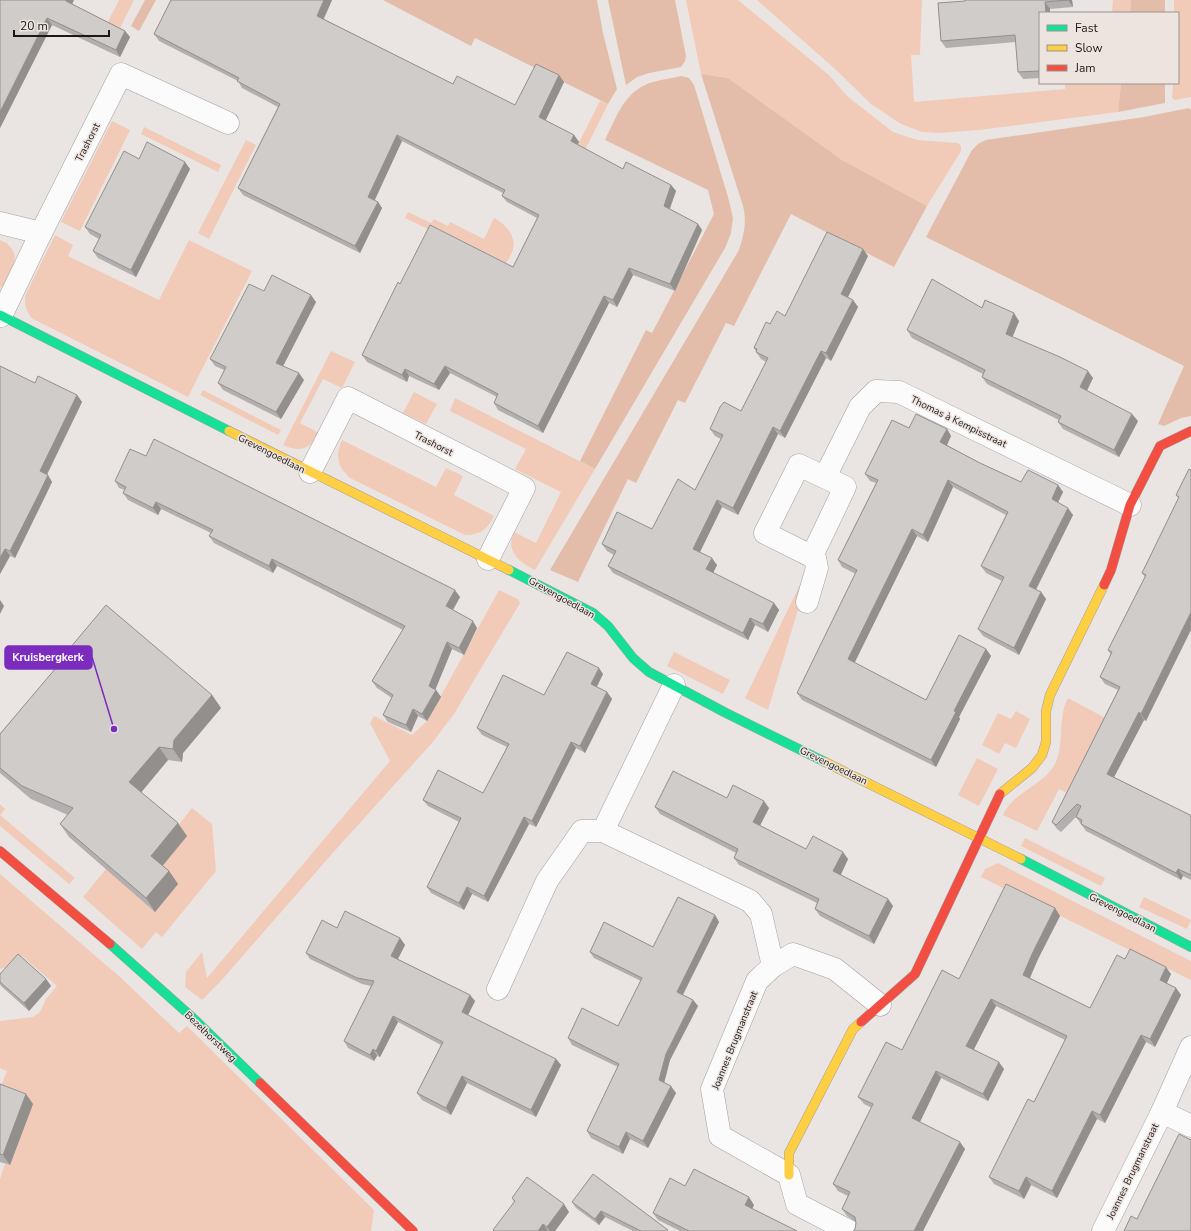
<svg xmlns="http://www.w3.org/2000/svg" width="1191" height="1231" viewBox="0 0 1191 1231" font-family="'Nunito Sans',sans-serif">
  <rect width="100%" height="100%" fill="#eae5e2"/>
  <g fill="#f1cbb8">
    <path d="M119 0H134L108 52 96 45Z"/>
    <path d="M686 0H738L829 75 847 96 893 132 917 140 958 143 961 146V151L927 206 842 160 728 78 701 74Z"/>
    <path d="M757 0H922L920 55H911L914 102 1065 89V83H1121L1118 112 979 130 939 133 922 132 901 124 871 104 835 69Z"/>
    <path d="M1113 0H1131L1130 13H1112Z"/>
    <path d="M1174 0H1191V97L1175 100 1172 98 1173 83H1178V13H1174Z"/>
    <path d="M600 101 608 104 565 190 557 186Z"/>
    <path d="M112 121 130 130 80 231 61 222Z"/>
    <path d="M144 127 221 165 218 172 141 134Z"/>
    <path d="M246 140 256 145 209 239 198 233Z"/>
    <path d="M408 212 431 223 434 219 448 226 450 222 484 239 494 218C504 223 517 236 513 249 512 255 507 261 504 266L405 218Z"/>
    <path d="M55 235 73 245 68 256 159 300 189 240 252 271 188 397 33 319C26 312 25 306 25 296Z"/>
    <path d="M0 240C24 249 15 275 0 288Z"/>
    <path d="M331 351 355 362 342 388 323 379 300 423 319 433C310 449 300 453 283 445Z"/>
    <path d="M203 390 281 430 278 435 200 395Z"/>
    <path d="M414 392 437 404 426 424 403 413Z"/>
    <path d="M455 398 595 469 535 570C520 563 505 551 514 532L536 543 561 492 515 469 526 449 450 411Z"/>
    <path d="M342 440 436 487 446 468 463 476 454 495 494 516C488 529 480 535 465 535L350 478C337 466 335 456 342 440Z"/>
    <path d="M809 566 810 569 768 710 745 698Z"/>
    <path d="M499 590 518 599 520 603 454 714 432 743 331 855 220 982 202 1000 185 987 186 972 202 952 207 978 390 761 370 723 374 716 412 735 427 721Z"/>
    <path d="M674 652 730 680 723 694 667 666Z"/>
    <path d="M1068 698 1111 721 1072 796 1059 789 1037 831 1003 815C1014 791 1042 787 1055 764 1065 744 1057 718 1068 698Z"/>
    <path d="M1016 711 1030 719 1016 748 1005 743 999 754 982 745 998 713 1011 719Z"/>
    <path d="M977 758 998 769 979 806 958 795Z"/>
    <path d="M0 804 5 809 0 815 75 878 69 884 0 826Z"/>
    <path d="M192 808 212 824 216 871 162 937 156 932 142 949 83 897 106 869 177 827Z"/>
    <path d="M1025 838 1105 878 1101 886 1021 846Z"/>
    <path d="M998 863 1191 961V980L981 877 985 869Z"/>
    <path d="M0 874 120 977 179 1033 187 1026 374 1210 371 1231H0V1179L5 1164 10 1165 33 1104 0 1088 7 1071 0 1068V1021L33 1017 40 1012 46 999 57 986 22 956 12 966 0 969Z"/>
    <path d="M1144 897 1191 920 1187 929 1139 907Z"/>
  </g>
  <g fill="#e3bda9">
    <path d="M145 0H156L139 31 131 26Z"/>
    <path d="M383 0H597L603 33 617 89 608 104 475 38 471 46Z"/>
    <path d="M608 0H675L686 56 685 61 681 67 649 73 637 77 626 85Z"/>
    <path d="M1131 0H1165V13H1130Z"/>
    <path d="M701 74 728 78 842 160 927 206 894 267 791 214 734 326 726 323 685 403 678 400 636 483 628 479 578 582 550 570 739 250C744 234 747 222 743 206Z"/>
    <path d="M681 76 689 78 694 85 728 197 733 218 731 233 725 248 595 469 580 461 646 330 652 333 714 214 708 190 605 140C615 120 623 95 645 85 655 80 670 79 681 76Z"/>
    <path d="M1121 83H1165V103L1118 112Z"/>
    <path d="M1189 108 1191 110V416L1181 418 1164 426 1158 424 1184 366 926 237 972 150 978 144 986 140 1144 117Z"/>
  </g>
  <g fill="none" stroke-linecap="round" stroke-linejoin="round">
    <g stroke="#a4a09e" stroke-width="23">
      <g id="street">
        <path d="M0 223 41 233"/>
        <path d="M1 316 41 233 121 74 228 123"/>
        <path d="M310 472 348 398 524 488 488 559"/>
        <path d="M825 477 860 407 876 391 899 392 1130 505"/>
        <path d="M807 602 817 568 815 558 765 533 799 465 845 487 812 556"/>
        <path d="M674 685 603 831 750 901 761 914 773 966 757 981 712 1089 720 1136 789 1175 797 1204 849 1231"/>
        <path d="M773 966 793 954 835 969 880 1005"/>
        <path d="M498 989 547 881 582 831H603"/>
        <path d="M1191 1047 1162 1112 1191 1126"/>
        <path d="M1103 1231 1162 1112"/>
      </g>
    </g>
    <g stroke="#a4a09e" stroke-width="10">
      <g id="fast">
        <path d="M0 315 229 431"/>
        <path d="M509 570 593 613 608 626 633 658 649 672 726 713 825 762"/>
        <path d="M1021 859 1191 947"/>
        <path d="M110 944 193 1018 260 1083"/>
      </g>
    </g>
    <g stroke="#a4a09e" stroke-width="10">
      <g id="slow">
        <path d="M229 431 509 570"/>
        <path d="M825 762 1021 859"/>
        <path d="M1000 794 1032 768 1042 755 1046 742V711L1050 695 1104 585"/>
        <path d="M789 1175V1153L853 1029 861 1022"/>
      </g>
    </g>
    <g stroke="#a4a09e" stroke-width="10">
      <g id="jam">
        <path d="M1104 585 1111 570 1130 505 1160 446 1191 431"/>
        <path d="M0 851 110 944"/>
        <path d="M861 1022 915 974 1000 794"/>
        <path d="M260 1083 413 1231"/>
      </g>
    </g>
    <use href="#street" stroke="#fcfbfb" stroke-width="22"/>
    <use href="#fast" stroke="#16e098" stroke-width="9"/>
    <use href="#slow" stroke="#ffcf43" stroke-width="9"/>
    <use href="#jam" stroke="#f24e42" stroke-width="9"/>
  </g>
  <g fill="#b3afae">
    <path d="M0 0 72 4 125 31 130 37 120 57 52 25 0 128Z"/>
    <path d="M171 0H332L324 19 453 84 515 105 564 82 545 120 574 135 579 142 577 145 623 169 671 185 676 191 670 209 698 224 702 230 675 291 633 275 617 307 609 303 543 433 498 410 494 403 497 397 450 373 439 390 409 376 407 382 367 362 362 355 400 284 513 267 537 218 507 202 502 196 503 193 402 141 374 200 378 202 382 208 360 253 243 195 238 188 278 107 242 88 238 81 159 41 154 34Z"/>
    <path d="M1072 0 1073 7 1050 9V13H1040V78L1023 79 1018 72 1016 42 946 48 941 41 938 3Z"/>
    <path d="M139 159 190 169 136 277 98 258 93 251 99 239 90 234 85 227Z"/>
    <path d="M868 256 848 297 853 300 858 307 831 361 826 358 785 438 778 434 738 515 722 507 700 552 717 565 713 573 774 603 779 610 768 632 755 625 748 640 613 573 608 566 614 555 607 551 602 544 652 529 695 490 721 439 715 436 710 429 741 411 766 362 761 359 756 352V351L754 348 770 324 785 316Z"/>
    <path d="M264 291 316 302 283 366 304 380 281 419 223 390 218 383 224 370 215 366 210 359Z"/>
    <path d="M982 308 1019 321 1012 337 1093 378 1087 391 1138 421 1119 457 1063 429 1058 422 1059 420 987 384 982 377 983 374 912 338 907 330Z"/>
    <path d="M0 366 35 383 77 395 82 402 47 475 52 482 43 501 15 558 10 556 0 574Z"/>
    <path d="M909 428 947 429 951 436 947 445 980 463 1021 482 1058 485 1063 492 1058 503 1073 515 1036 590 1041 592 1046 599 1019 655 983 636 978 629 1002 581 986 573 981 566 1006 515 953 487 928 542 917 536 854 663 926 700 986 649 991 656 959 717 960 719 936 767 802 700 797 693 856 574 842 567 838 560 876 483 870 481 865 474Z"/>
    <path d="M146 456 460 597 453 610 477 628 464 655 452 649 435 689 441 697 427 721 418 716 411 732 388 722 383 715 392 698 377 688 372 681 403 630 277 566 273 573 214 543 209 536 211 533 161 509 158 515 128 500 123 493 125 490 119 488 115 481Z"/>
    <path d="M1189 469 1146 721 1144 720 1114 777 1191 816V880L1183 876 1181 880 1086 831 1076 817 1061 832 1057 829 1052 822 1118 690 1105 684 1100 677 1111 655 1108 650 1145 577 1142 573 1179 499 1176 495Z"/>
    <path d="M70 648 212 695 221 708 183 753 182 762 168 760 141 792 187 836 162 866 169 871 178 884 155 912 69 837 60 824 68 815 31 799 0 773V734L72 650Z"/>
    <path d="M603 674 597 687 607 692 612 699 585 753 576 748 536 827 529 824 488 902 472 894 464 910 431 893 427 887 459 822 428 806 423 800 483 793 507 747 482 735 477 728 544 695Z"/>
    <path d="M727 798 769 808 760 826 806 849 848 859 840 875 888 899 893 906 874 944 820 916 815 909 817 903 739 865 734 858 736 853 660 814 655 807Z"/>
    <path d="M1055 908 1060 916 1038 959 1030 978 1090 1008 1125 959 1171 974 1167 983 1176 988 1181 995 1155 1047 1146 1042 1105 1123 1097 1119 1057 1198 1031 1185 1024 1199 994 1184 989 1177 1034 1102 1065 1040 996 1006 974 1049 1004 1069 988 1101 941 1078 920 1122 965 1149 923 1231H853L855 1229 856 1222 847 1216 842 1209 848 1196 838 1191 833 1184 872 1108 864 1104 858 1097 902 1050 959 979Z"/>
    <path d="M715 915 719 922 683 995 693 1000 698 1006 670 1060 664 1083 676 1093 648 1148 630 1139 623 1154 591 1138 587 1131 618 1067 572 1045 568 1038 618 1026 641 981 594 958 590 952 653 947Z"/>
    <path d="M337 928 400 938 405 945 397 959 470 995 475 1001 468 1015 556 1059 561 1065 536 1117 467 1083 451 1115 422 1100 417 1093 441 1045 398 1022 380 1057 377 1056 374 1061 348 1048 344 1041 371 986 362 984 310 959 306 953Z"/>
    <path d="M0 974 46 979 51 986 29 1011 1 986 0 984Z"/>
    <path d="M0 1084 33 1104 10 1165 0 1162Z"/>
    <path d="M685 1186 754 1205 752 1209 797 1231H680L658 1220 653 1213Z"/>
    <path d="M512 1198 569 1212 555 1231H494L514 1202Z"/>
    <path d="M572 1202 669 1231H633L605 1217 599 1225 576 1208Z"/>
  </g>
  <g fill="#928f8d">
    <path d="M66 0H74L71 7 66 1Z"/>
    <path d="M324 0H332L322 22 317 16Z"/>
    <path d="M1068 0H1072L1073 7Z"/>
    <path d="M1045 2 1050 9V13H1046Z"/>
    <path d="M47 18 52 25 0 128V112Z"/>
    <path d="M125 31 130 37 120 57 116 50Z"/>
    <path d="M559 75 564 82 544 124 539 117Z"/>
    <path d="M397 135 402 141 373 204 368 197Z"/>
    <path d="M574 135 579 142 576 148 571 141Z"/>
    <path d="M185 162 190 169 136 277 131 270Z"/>
    <path d="M671 185 676 191 668 213 664 206Z"/>
    <path d="M378 202 382 208 360 253 355 246Z"/>
    <path d="M698 224 702 230 675 291 670 284Z"/>
    <path d="M863 249 868 256 846 301 841 294Z"/>
    <path d="M629 268 633 275 617 307 613 300Z"/>
    <path d="M311 295 316 302 281 370 276 363Z"/>
    <path d="M604 296 609 303 543 433 538 426Z"/>
    <path d="M853 300 858 307 831 361 826 353Z"/>
    <path d="M1014 313 1019 321 1011 341 1006 334Z"/>
    <path d="M821 351 826 358 785 438 780 431Z"/>
    <path d="M445 366 450 373 439 390 434 384Z"/>
    <path d="M405 369 409 376 407 382 402 375Z"/>
    <path d="M1088 371 1093 378 1085 394 1080 387Z"/>
    <path d="M299 373 304 380 281 419 276 412Z"/>
    <path d="M77 395 82 402 45 478 40 471Z"/>
    <path d="M1132 414 1138 421 1119 457 1114 450Z"/>
    <path d="M773 427 778 434 738 515 733 508Z"/>
    <path d="M947 429 951 436 945 449 940 442Z"/>
    <path d="M48 475 52 482 15 558 10 551Z"/>
    <path d="M948 480 953 487 928 542 923 535Z"/>
    <path d="M1058 485 1063 492 1056 506 1052 499Z"/>
    <path d="M717 500 722 507 698 556 693 549Z"/>
    <path d="M156 502 161 509 158 515 153 508Z"/>
    <path d="M1068 508 1073 515 1034 593 1029 586Z"/>
    <path d="M912 529 917 536 853 666 848 659Z"/>
    <path d="M5 549 10 556 0 574V558Z"/>
    <path d="M712 558 717 565 711 577 706 569Z"/>
    <path d="M272 559 277 566 273 573 269 566Z"/>
    <path d="M455 590 460 597 451 613 446 606Z"/>
    <path d="M1041 592 1046 599 1019 655 1014 648Z"/>
    <path d="M0 600 4 606 0 614Z"/>
    <path d="M774 603 779 610 768 632 763 624Z"/>
    <path d="M1191 612V630L1146 721 1141 714Z"/>
    <path d="M750 618 755 625 748 640 743 633Z"/>
    <path d="M473 621 477 628 464 655 459 648Z"/>
    <path d="M447 642 452 649 434 693 429 686Z"/>
    <path d="M986 649 991 656 959 717 960 719 936 767 931 760 954 711Z"/>
    <path d="M599 668 603 674 595 690 591 684Z"/>
    <path d="M436 690 441 697 427 721 422 714Z"/>
    <path d="M607 692 612 699 585 753 580 746Z"/>
    <path d="M212 695 221 708 183 753 182 762 173 749 174 740Z"/>
    <path d="M413 709 418 716 411 732 406 725Z"/>
    <path d="M1139 712 1144 720 1112 781 1107 774Z"/>
    <path d="M571 742 576 748 536 827 532 821Z"/>
    <path d="M159 747 168 760 139 795 129 782Z"/>
    <path d="M764 801 769 808 758 829 753 822Z"/>
    <path d="M524 817 529 824 488 902 484 896Z"/>
    <path d="M178 823 187 836 160 869 151 856Z"/>
    <path d="M843 852 848 859 839 879 833 871Z"/>
    <path d="M1178 869 1183 876 1181 880 1176 873Z"/>
    <path d="M169 871 178 884 155 912 146 898Z"/>
    <path d="M467 887 472 894 464 910 459 903Z"/>
    <path d="M888 899 893 906 874 944 869 936Z"/>
    <path d="M1055 908 1060 916 1038 959 1028 982 1023 975 1033 952Z"/>
    <path d="M715 915 719 922 681 998 677 992Z"/>
    <path d="M400 938 405 945 396 963 391 956Z"/>
    <path d="M1166 967 1171 974 1165 987 1160 980Z"/>
    <path d="M46 979 51 986 29 1011 24 1003Z"/>
    <path d="M1176 988 1181 995 1155 1047 1150 1039Z"/>
    <path d="M470 995 475 1001 466 1019 462 1012Z"/>
    <path d="M991 999 996 1006 972 1053 966 1046Z"/>
    <path d="M693 1000 698 1006 670 1060 663 1087 659 1080 666 1054Z"/>
    <path d="M393 1016 398 1022 380 1057 376 1051Z"/>
    <path d="M1141 1035 1146 1042 1105 1123 1100 1115Z"/>
    <path d="M373 1049 377 1056 374 1061 370 1055Z"/>
    <path d="M556 1059 561 1065 536 1117 531 1110Z"/>
    <path d="M999 1062 1004 1069 988 1101 983 1094Z"/>
    <path d="M936 1071 941 1078 918 1126 912 1118Z"/>
    <path d="M462 1076 467 1083 451 1115 446 1108Z"/>
    <path d="M671 1086 676 1093 648 1148 643 1141Z"/>
    <path d="M26 1094 33 1104 10 1165 3 1155Z"/>
    <path d="M1092 1111 1097 1119 1057 1198 1052 1191Z"/>
    <path d="M626 1132 630 1139 623 1154 619 1147Z"/>
    <path d="M960 1142 965 1149 923 1231H914Z"/>
    <path d="M1026 1177 1031 1185 1024 1199 1019 1191Z"/>
    <path d="M749 1197 754 1205 750 1213 745 1205Z"/>
    <path d="M564 1204 569 1212 555 1231H550L547 1227Z"/>
    <path d="M601 1211 605 1217 599 1225 595 1219Z"/>
    <path d="M543 1224 548 1231H538Z"/>
  </g>
  <g fill="#d0ccca" stroke="#928f8d">
    <path d="M0 0H66V1L125 31 116 50 47 18 0 112Z"/>
    <path d="M171 0H324L317 16 453 84 457 76 515 105 536 64 559 75 539 117 574 135 571 141 623 169 626 162 671 185 664 206 698 224 670 284 629 268 613 300 604 296 538 426 494 403 498 394 445 366 434 384 405 369 402 375 362 355 398 282 400 284 430 225 513 267 539 215 502 196 505 190 397 135 368 197 378 202 355 246 238 188 280 104 237 81 239 78 154 34Z"/>
    <path d="M965 0H1068L1045 2 1046 13H1040V71L1018 72 1015 35 941 41 938 3 965 1Z"/>
    <path d="M147 142 185 162 131 270 93 251 101 235 85 227 124 151 139 159Z"/>
    <path d="M827 232 863 249 841 294 853 300 826 353 821 351 780 431 773 427 733 508 717 500 693 549 712 558 706 569 774 603 763 624 750 618 743 633 608 566 616 551 602 544 617 512 652 529 678 479 695 490 723 435 710 429 720 407 724 402 741 411 768 358 756 352 757 349 754 348 766 322 770 324 777 311 785 316Z"/>
    <path d="M272 275 311 295 276 363 299 373 276 412 218 383 226 367 210 359 249 284 264 291Z"/>
    <path d="M932 279 982 308 985 300 1014 313 1006 334 1060 357 1088 371 1080 387 1132 414 1114 450 1058 422 1061 416 982 377 985 370 907 330Z"/>
    <path d="M0 366 35 383 38 376 77 395 40 471 48 475 39 494 10 551 5 549 0 558Z"/>
    <path d="M916 414 947 429 940 442 980 463 1021 482 1028 470 1058 485 1052 499 1068 508 1029 586 1041 592 1014 648 978 629 1004 577 981 566 1008 512 948 480 923 535 912 529 848 659 926 700 959 635 986 649 954 711 956 712 931 760 797 693 857 570 838 560 878 480 865 474 892 420 909 428Z"/>
    <path d="M154 439 455 590 446 606 473 621 459 648 447 642 429 686 436 690 422 714 413 709 406 725 383 715 393 695 372 681 405 626 272 559 269 566 209 536 213 530 156 502 153 508 123 493 126 487 115 481 130 449 146 456Z"/>
    <path d="M1189 469 1191 470V612L1141 714 1139 712 1107 774 1190 815 1191 818V875L1178 869 1176 873 1081 824 1082 820 1076 817 1081 806 1077 804 1056 825 1052 822 1120 687 1100 677 1112 652 1108 650 1146 575 1142 573 1179 497 1176 495Z"/>
    <path d="M106 605 212 695 174 740 173 749 159 747 129 782 178 823 151 856 169 871 146 898 60 824 73 808 22 786 0 768V734L72 649 70 648Z"/>
    <path d="M567 652 599 668 591 684 607 692 580 746 571 742 532 821 524 817 484 896 467 887 459 903 427 887 461 818 423 800 438 770 483 793 509 744 477 728 503 675 544 695Z"/>
    <path d="M673 771 727 798 733 785 764 801 753 822 806 849 813 836 843 852 833 871 888 899 869 936 815 909 819 899 734 858 738 849 655 807Z"/>
    <path d="M1006 884 1055 908 1033 952 1023 975 1090 1008 1117 955 1125 959 1130 949 1166 967 1160 980 1176 988 1150 1039 1141 1035 1100 1115 1092 1111 1052 1191 1026 1177 1019 1191 989 1177 1028 1099 1034 1102 1067 1036 991 999 966 1046 999 1062 983 1094 936 1071 912 1118 960 1142 914 1231H853L855 1229 856 1223 855 1217 842 1209 850 1192 833 1184 873 1104 858 1097 886 1042 902 1050 942 970 959 979Z"/>
    <path d="M678 897 715 915 677 992 693 1000 666 1054 659 1080 671 1086 643 1141 626 1132 619 1147 587 1131 619 1064 568 1038 582 1008 618 1026 642 978 590 952 604 922 653 947Z"/>
    <path d="M345 911 400 938 391 956 470 995 462 1012 556 1059 531 1110 462 1076 446 1108 417 1093 443 1042 393 1016 376 1051 373 1049 370 1055 344 1041 374 981 357 978 306 953 322 920 337 928Z"/>
    <path d="M18 954 46 979 24 1003 0 982V974Z"/>
    <path d="M0 1084 26 1094 3 1155 0 1154Z"/>
    <path d="M1179 1134 1191 1140V1231H1124L1131 1216 1137 1219Z"/>
    <path d="M694 1169 749 1197 745 1205 797 1231H689L653 1213 670 1178 685 1186Z"/>
    <path d="M593 1174 668 1230 667 1231H641L601 1211 595 1219 572 1202Z"/>
    <path d="M527 1177 564 1204 547 1227 543 1224 538 1231H494L493 1230 515 1201 512 1198Z"/>
  </g>
  <g text-anchor="middle" stroke-width="3" stroke-linejoin="round" paint-order="stroke">
    <g font-size="10" fill="#1b1816" stroke="#ede4df">
      <text transform="translate(87 142) rotate(-63)" y="4">Trashorst</text>
      <text transform="translate(959 421) rotate(26)" y="4">Thomas à Kempisstraat</text>
      <text transform="translate(434 443) rotate(27)" y="4">Trashorst</text>
      <text transform="translate(272 453) rotate(27)" y="4">Grevengoedlaan</text>
      <text transform="translate(562 597) rotate(29)" y="4">Grevengoedlaan</text>
      <text transform="translate(834 765) rotate(26)" y="4">Grevengoedlaan</text>
      <text transform="translate(1123 912) rotate(27)" y="4">Grevengoedlaan</text>
      <text transform="translate(211 1036) rotate(44)" y="4">Bezelhorstweg</text>
      <text transform="translate(734 1040) rotate(-68)" y="4">Joannes Brugmanstraat</text>
      <text transform="translate(1132 1171) rotate(-64)" y="4">Joannes Brugmanstraat</text>
    </g>
  </g>
  <path fill="none" stroke="#7b2cbf" stroke-width="1.5" d="M114 729L92 657"/>
  <circle fill="#7b2cbf" stroke="#ede4df" stroke-width="1.5" cx="114" cy="729" r="4"/>
  <rect fill="#7b2cbf" stroke="#7b2cbf" stroke-width="1.5" x="5" y="646" width="87" height="23" rx="4"/>
  <g font-size="11" text-anchor="middle" font-weight="bold" fill="#fff">
    <text x="48" y="661">Kruisbergkerk</text>
  </g>
  <rect x="1039" y="12" width="140" height="72" fill="#ede4df" stroke="#99928f"/>
  <rect x="1047" y="25" width="20" height="6" fill="#16e098" stroke="#99928f"/>
  <text x="1075" y="32" font-size="12" fill="#1b1816">Fast</text>
  <rect x="1047" y="45" width="20" height="6" fill="#ffcf43" stroke="#99928f"/>
  <text x="1075" y="52" font-size="12" fill="#1b1816">Slow</text>
  <rect x="1047" y="65" width="20" height="6" fill="#f24e42" stroke="#99928f"/>
  <text x="1075" y="72" font-size="12" fill="#1b1816">Jam</text>
  <path d="M14 30v6h95v-6" fill="none" stroke="#1b1816" stroke-width="2"/>
  <text x="20" y="30" font-size="12" fill="#1b1816" stroke="#ede4df" stroke-width="3" paint-order="stroke">20 m</text>
</svg>
